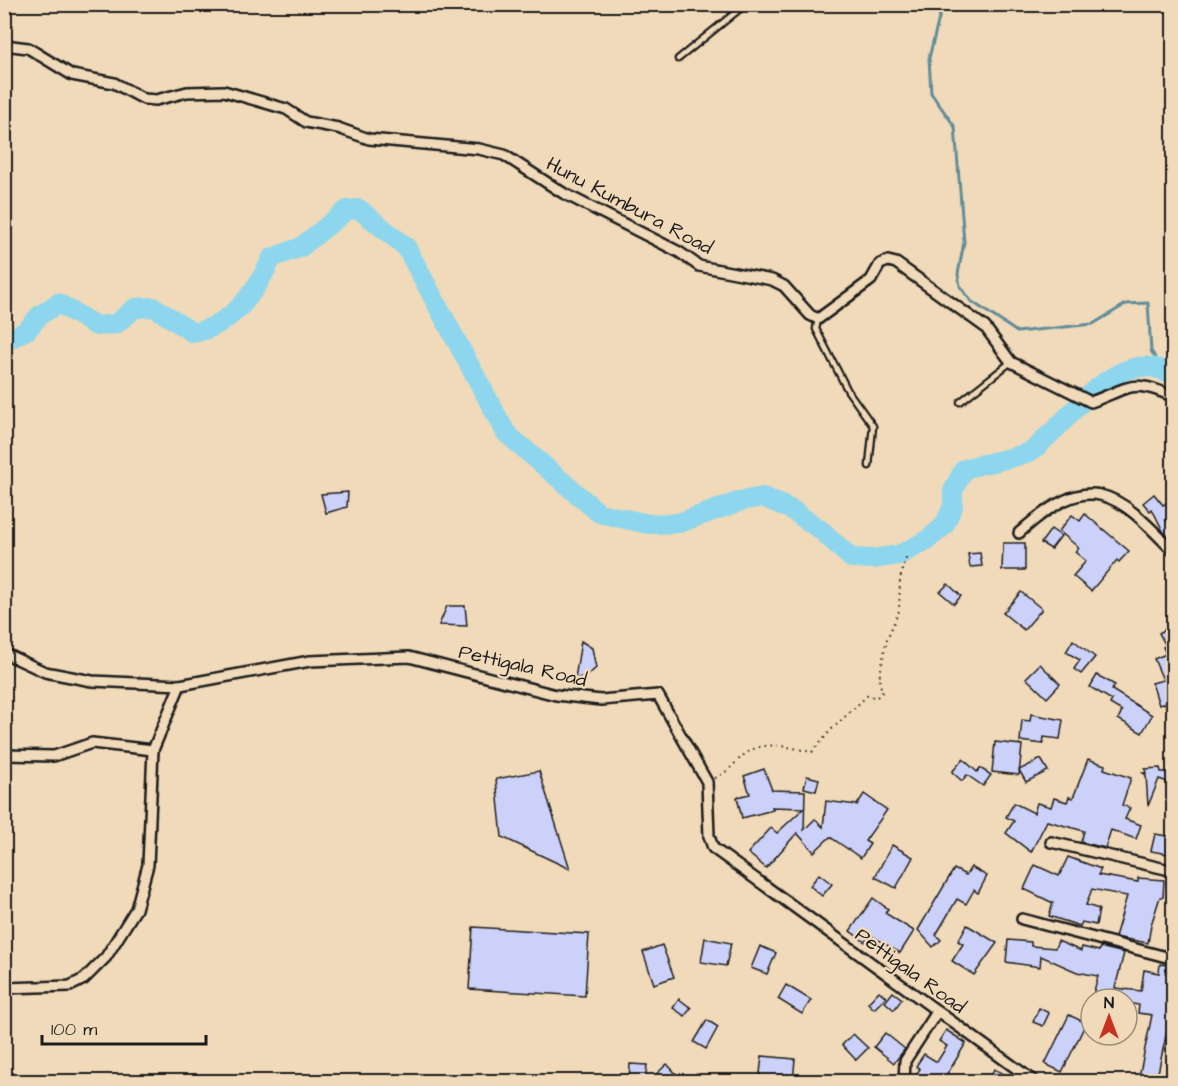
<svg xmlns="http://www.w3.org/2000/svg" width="1178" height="1086" viewBox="0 0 1178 1086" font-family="'Architects Daughter',sans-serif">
  <rect width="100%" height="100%" fill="#f0dab9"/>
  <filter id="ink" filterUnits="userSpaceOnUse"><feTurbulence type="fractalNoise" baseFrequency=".0167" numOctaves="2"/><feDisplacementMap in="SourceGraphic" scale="12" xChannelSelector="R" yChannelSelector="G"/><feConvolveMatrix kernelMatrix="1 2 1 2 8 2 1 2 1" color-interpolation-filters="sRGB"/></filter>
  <g filter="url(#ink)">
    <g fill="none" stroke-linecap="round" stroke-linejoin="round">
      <path stroke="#608c99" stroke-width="3" d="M946 4 940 14 929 58 931 93 955 127 964 242 958 274 960 286 971 301 1017 332 1093 324 1126 304 1148 303 1151 351 1163 369"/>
      <path stroke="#8dd6ed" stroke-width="20" d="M4 342 27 330 39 316 58 303 96 326 116 324 135 308 154 307 193 333C233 325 255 293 272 258L301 247 347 210 359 209 406 247 506 433 599 513 648 524 679 523 741 501 763 497 792 510 822 531 851 558 872 559 899 555 926 541 944 526 953 506V491L964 469C981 464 1018 458 1031 451 1037 448 1043 440 1049 435 1080 407 1126 341 1174 377"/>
    </g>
    <g fill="#ccd1f9" stroke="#1c1c1c" stroke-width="1.5">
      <path d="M348 492 347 507 326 513 321 494Z"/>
      <path d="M1154 494 1163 505 1173 500V516L1166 520 1173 528V542L1163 531 1152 509 1150 511 1143 503Z"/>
      <path d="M1085 514 1129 551 1119 562 1117 560 1091 591 1073 576 1086 561 1075 552 1079 548 1059 531 1072 515 1080 521Z"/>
      <path d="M1051 529 1061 536 1051 549 1041 543Z"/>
      <path d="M1003 543H1025V570H1002Z"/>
      <path d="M980 553 982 566 970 567 968 554Z"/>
      <path d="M948 584 961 596 954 604 940 592Z"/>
      <path d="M1021 592 1042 609 1024 630 1003 613Z"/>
      <path d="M447 606H465L467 626 439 625Z"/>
      <path d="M1173 625V701L1159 705 1152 683 1163 680 1154 659 1166 654 1163 647 1166 646 1159 633Z"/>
      <path d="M1073 640 1095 657 1081 674 1074 669 1080 660 1066 652Z"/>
      <path d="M581 641 592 648 596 668 588 675 575 679Z"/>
      <path d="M1040 664 1060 684 1047 698 1026 678Z"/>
      <path d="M1097 675 1115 685 1112 690 1152 715 1142 733 1118 719 1122 711 1110 704 1112 700 1090 687Z"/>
      <path d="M1031 714 1063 720 1060 739 1044 737 1043 744 1020 741 1022 720 1030 721Z"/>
      <path d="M995 742 1022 745 1019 775 992 772Z"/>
      <path d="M963 759 977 772 980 768 991 775 983 786 967 775 962 781 952 772Z"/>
      <path d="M1041 759 1048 771 1026 782 1019 770Z"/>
      <path d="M1088 759 1105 765 1104 769 1131 778 1122 805 1130 808 1125 819 1141 825 1136 839 1111 830 1105 848 1081 842 1084 831 1047 821 1031 852 1006 833 1014 821 1006 817 1014 803 1034 813 1037 803 1051 807 1054 798 1067 802 1069 797 1073 798Z"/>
      <path d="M1160 768 1161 772H1173V784L1159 779 1148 806 1146 775 1143 773H1146L1145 769Z"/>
      <path d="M764 769 772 790 805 791 804 830 815 819 823 827 826 801 857 805 864 794 887 810 865 841 870 844 861 858 830 837 814 852 797 833 766 868 748 853 771 828 777 833 804 808 772 807 773 810 742 818 737 797 750 794 744 776Z"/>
      <path d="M539 771 570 869 502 837 496 779Z"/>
      <path d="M807 776 819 779 816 791 804 788Z"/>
      <path d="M1155 834 1173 837V855L1151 851Z"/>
      <path d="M892 845 913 857 896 888 875 877Z"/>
      <path d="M1068 857 1101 869 1098 875 1138 882V878L1164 880 1163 897H1160L1151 925 1148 943 1115 937 1127 896 1092 889 1086 905 1099 909 1096 925 1082 922 1080 926 1049 916 1053 903 1024 889 1035 865 1059 876Z"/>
      <path d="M971 867 987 876 978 893 974 890 966 904 957 899 936 935 941 940 933 947 918 930 954 869 966 875Z"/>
      <path d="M819 874 832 884 822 896 810 886Z"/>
      <path d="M873 898 888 909 885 913 914 931 900 953 870 935 865 942 850 931Z"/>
      <path d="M967 925 997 943 974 975 952 961 963 944 958 941Z"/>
      <path d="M473 927 589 934 585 996 469 989Z"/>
      <path d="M705 938 731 943 726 966 701 962Z"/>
      <path d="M1008 940 1031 942V946L1055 948 1058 941 1081 951 1082 947 1099 951 1100 947 1124 953 1115 988 1141 991 1144 970 1159 973 1160 964 1173 966 1170 1017 1156 1082H1138L1152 1015 1138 1013 1139 1005 1127 1003V999H1092L1098 976 1077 972 1041 956 1040 967 1006 962Z"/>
      <path d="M662 945 674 977 654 984 643 952Z"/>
      <path d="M760 946 776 953 767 974 751 968Z"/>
      <path d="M786 985 811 1000 802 1014 778 999Z"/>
      <path d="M879 991 886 997 874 1009 868 1003Z"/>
      <path d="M893 992 902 999 894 1010 885 1002Z"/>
      <path d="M679 999 691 1008 685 1016 673 1008Z"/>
      <path d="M1039 1008 1049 1013 1043 1026 1033 1022Z"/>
      <path d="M1069 1015 1086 1023 1062 1072 1045 1064Z"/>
      <path d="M707 1020 718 1027 706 1049 694 1042Z"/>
      <path d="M946 1030 966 1043 951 1068 941 1082H911L920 1069 916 1066 924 1054 937 1062 947 1046 939 1041Z"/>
      <path d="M885 1033 905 1049 894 1063 874 1047Z"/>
      <path d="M853 1034 868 1048 856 1060 842 1045Z"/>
      <path d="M762 1056 795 1059 793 1082H759Z"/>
      <path d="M630 1064 647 1065 645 1082H629Z"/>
      <path d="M667 1064 679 1077 674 1082H648Z"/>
      <path d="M994 1069 1020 1082H988Z"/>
    </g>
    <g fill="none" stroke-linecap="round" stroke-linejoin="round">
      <g stroke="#1c1c1c" stroke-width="9">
        <g id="lane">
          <path d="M678 59 746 4"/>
          <path d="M818 319 816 329 848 391 873 426 869 466"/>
          <path d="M960 402 1011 362"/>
        </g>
      </g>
      <g stroke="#1c1c1c" stroke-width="14">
        <g id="street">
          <path d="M4 45 28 48 72 75 114 83 144 99 156 100 187 92 224 91 286 109 306 122 338 128 369 139 479 149 504 155 563 193 679 252 699 266 772 280 784 286 810 315 818 319 871 280 880 264 888 261 896 263 985 327 1011 362 1091 402C1131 387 1132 378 1174 397"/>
          <path d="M1019 533C1090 469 1115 490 1174 552"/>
          <path d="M4 653 45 672 92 681 180 685 310 661 409 657 556 695 601 700 658 695 707 782 709 836 713 848 1035 1082"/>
          <path d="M4 755 54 756 92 743 153 750 180 685"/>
          <path d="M1051 842 1174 871"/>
          <path d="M1022 919 1174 959"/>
          <path d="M4 988 70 986 84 979 106 957 136 909 148 865 153 750"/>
          <path d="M904 1082 905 1061 937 1012"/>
        </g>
      </g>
      <path stroke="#1c1c1c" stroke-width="2" stroke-dasharray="1.5 4.5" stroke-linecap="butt" d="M715 778C731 770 732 765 744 755 764 738 790 748 812 752L832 729 868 695 876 698 882 692 879 679 887 639 899 611 900 579 906 558"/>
      <use href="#lane" stroke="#f0dab9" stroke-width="4.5"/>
      <use href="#street" stroke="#f0dab9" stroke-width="9"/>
    </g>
  </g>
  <g text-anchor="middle" stroke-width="5" stroke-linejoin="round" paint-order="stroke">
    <g font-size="20" fill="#1c1c1c" stroke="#f0dab9">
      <text transform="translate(630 205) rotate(28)" y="7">Hunu Kumbura Road</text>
      <text transform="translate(523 665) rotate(13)" y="7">Pettigala Road</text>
      <text transform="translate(911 970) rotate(36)" y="7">Pettigala Road</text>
    </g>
  </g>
  <rect width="1178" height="1086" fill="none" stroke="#f0dab9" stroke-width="24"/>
  <rect x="12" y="12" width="1154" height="1062" fill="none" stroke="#1c1c1c" stroke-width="2" filter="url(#ink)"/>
  <g transform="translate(1109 1017)"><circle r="28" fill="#f0dab9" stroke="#9b8e7a" stroke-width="1.5"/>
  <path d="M0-4.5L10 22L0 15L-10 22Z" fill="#c8321e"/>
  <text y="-9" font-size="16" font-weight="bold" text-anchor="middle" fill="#1c1c1c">N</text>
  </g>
  <path d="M42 1035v9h164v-9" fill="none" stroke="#1c1c1c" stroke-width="3"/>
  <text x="51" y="1035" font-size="18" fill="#1c1c1c" stroke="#f0dab9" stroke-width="4.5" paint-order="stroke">100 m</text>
</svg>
